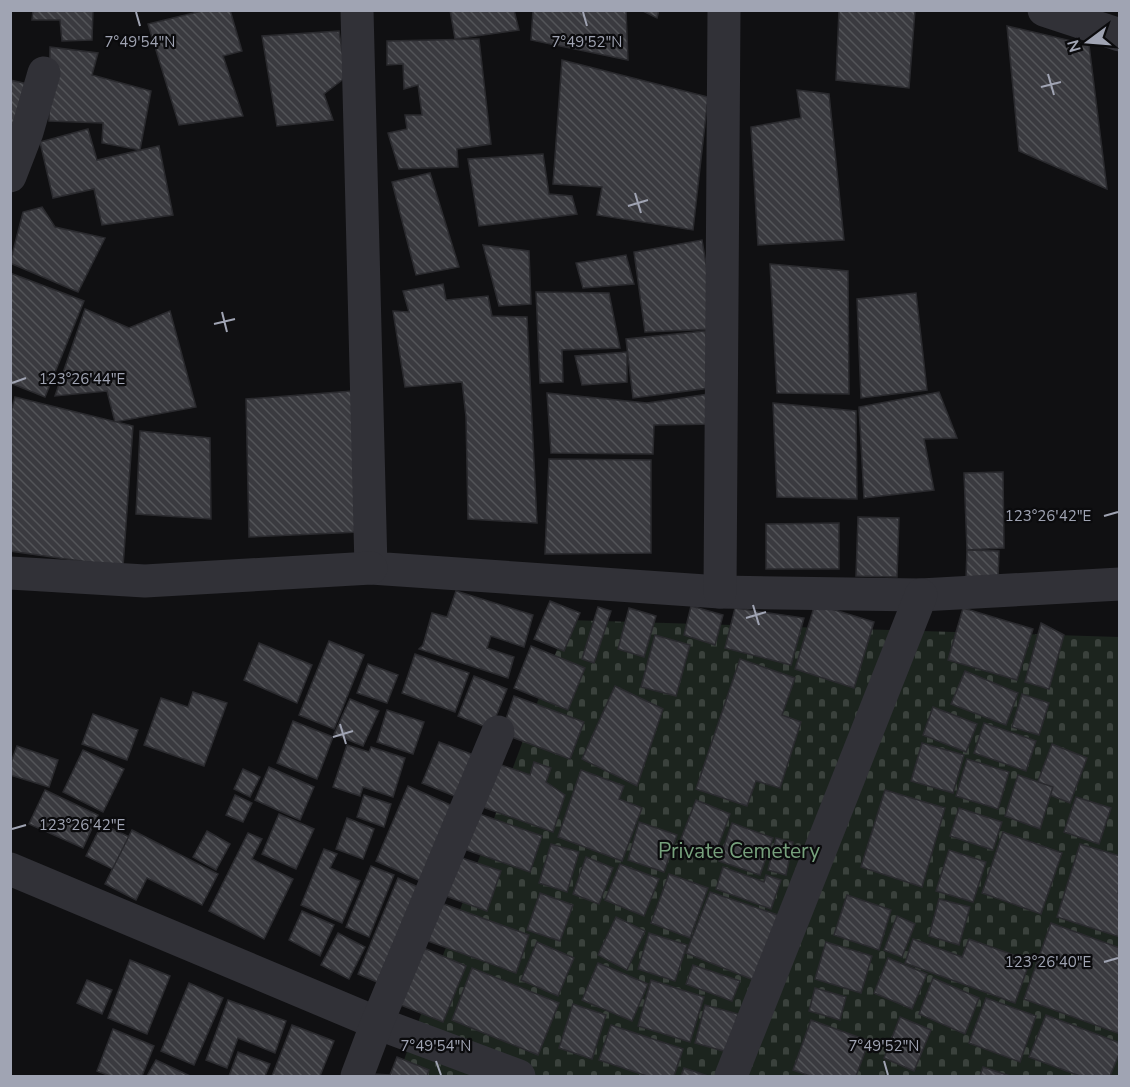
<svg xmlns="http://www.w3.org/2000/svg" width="1130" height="1087" font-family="'Nunito Sans',sans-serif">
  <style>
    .cemetery { fill: url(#cemetery-stones) }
    .building { fill: url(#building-back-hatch); stroke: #2a2a2e; stroke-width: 1.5 }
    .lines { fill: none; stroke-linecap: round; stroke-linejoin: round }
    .minor { stroke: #313137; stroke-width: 33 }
    .ticks { fill: none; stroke: #a0a4b3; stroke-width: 2 }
    .labels { text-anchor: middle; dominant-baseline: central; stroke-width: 4.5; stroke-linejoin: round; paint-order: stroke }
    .park-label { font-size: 21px; fill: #76a07c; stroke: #0b0b0d }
    .ticks-label { font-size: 15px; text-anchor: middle; fill: #a0a4b3; stroke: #0b0b0d; stroke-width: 4.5; stroke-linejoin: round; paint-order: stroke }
  </style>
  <defs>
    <pattern id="cemetery-stones" width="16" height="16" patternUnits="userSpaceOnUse" patternTransform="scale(1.5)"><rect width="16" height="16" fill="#1c241e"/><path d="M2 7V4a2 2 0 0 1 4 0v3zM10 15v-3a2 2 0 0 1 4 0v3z" fill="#3a413c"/></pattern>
    <pattern id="building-back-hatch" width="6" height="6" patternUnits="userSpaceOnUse" patternTransform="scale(1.5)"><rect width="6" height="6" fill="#3a3a3f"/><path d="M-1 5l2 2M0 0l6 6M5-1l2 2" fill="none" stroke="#535458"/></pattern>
  </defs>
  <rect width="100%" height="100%" fill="#101012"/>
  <path class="cemetery" d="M 568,620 L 1119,637 L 1119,1076 L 398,1076 Z"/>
  <g class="building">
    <path d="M 33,10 L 93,10 L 92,40 L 62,41 L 60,20 L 32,20 Z"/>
    <path d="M 206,10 L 230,10 L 242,51 L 223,56 L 243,116 L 179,125 L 148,24 Z"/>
    <path d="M 450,10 L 514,10 L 519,30 L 455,39 Z"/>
    <path d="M 533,10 L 626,10 L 628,60 L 531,40 Z"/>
    <path d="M 641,10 L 659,10 L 657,18 Z"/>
    <path d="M 839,10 L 915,10 L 909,88 L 836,80 Z"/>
    <path d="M 1007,26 L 1089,45 L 1107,189 L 1019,151 Z"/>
    <path d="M 339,31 L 346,77 L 324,94 L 333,120 L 277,126 L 262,36 Z"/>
    <path d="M 479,39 L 491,144 L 457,149 L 458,167 L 399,169 L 388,133 L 407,129 L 405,115 L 422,115 L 418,85 L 404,89 L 403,64 L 387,65 L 387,41 Z"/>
    <path d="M 50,47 L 98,53 L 92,75 L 151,91 L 140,150 L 102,143 L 103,123 L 49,121 Z"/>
    <path d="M 562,60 L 708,97 L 693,230 L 597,215 L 602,187 L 553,184 Z"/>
    <path d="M 10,80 L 33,85 L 10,142 Z"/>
    <path d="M 797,90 L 829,94 L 844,240 L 758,245 L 751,127 L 801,118 Z"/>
    <path d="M 88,129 L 97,160 L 159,146 L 173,215 L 102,225 L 94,189 L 53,198 L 40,142 Z"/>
    <path d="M 543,154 L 549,194 L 572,196 L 577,214 L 479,226 L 468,159 Z"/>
    <path d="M 430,173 L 459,267 L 416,275 L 392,182 Z"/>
    <path d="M 42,207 L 55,227 L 105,238 L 78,292 L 10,263 L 23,212 Z"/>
    <path d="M 702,240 L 717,329 L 645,332 L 634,252 Z"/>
    <path d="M 483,245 L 529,251 L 531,304 L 499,306 Z"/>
    <path d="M 626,255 L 634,284 L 583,288 L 576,263 Z"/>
    <path d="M 770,264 L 848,271 L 849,394 L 777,393 Z"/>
    <path d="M 10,273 L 84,301 L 45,397 L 10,383 Z"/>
    <path d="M 443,284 L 446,300 L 488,296 L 492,316 L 527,317 L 537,523 L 468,519 L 466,417 L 462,382 L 405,387 L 393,311 L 409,312 L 403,291 Z"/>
    <path d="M 536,292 L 609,293 L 620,348 L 562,350 L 563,382 L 540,383 Z"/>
    <path d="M 916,293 L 927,390 L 861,398 L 857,299 Z"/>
    <path d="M 85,309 L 129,328 L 170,311 L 196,407 L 115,422 L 107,391 L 55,396 Z"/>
    <path d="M 705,331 L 718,387 L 633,398 L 626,339 Z"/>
    <path d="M 627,352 L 627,382 L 582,385 L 575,356 Z"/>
    <path d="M 352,391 L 359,532 L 249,537 L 246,399 Z"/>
    <path d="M 939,392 L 957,438 L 924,439 L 934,490 L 864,498 L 859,407 Z"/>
    <path d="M 547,393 L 647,403 L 715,393 L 716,424 L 654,425 L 653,454 L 551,453 Z"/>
    <path d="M 15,397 L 133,426 L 123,567 L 10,551 L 10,415 Z"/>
    <path d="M 773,403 L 856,411 L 857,499 L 777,497 Z"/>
    <path d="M 140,431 L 210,438 L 211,519 L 136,514 Z"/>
    <path d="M 549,459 L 651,460 L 651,553 L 545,554 Z"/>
    <path d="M 1003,472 L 1004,548 L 967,550 L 964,473 Z"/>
    <path d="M 858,517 L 899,518 L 897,577 L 856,576 Z"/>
    <path d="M 839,523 L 839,569 L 766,569 L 766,524 Z"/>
    <path d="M 967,550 L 999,551 L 998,579 L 966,578 Z"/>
    <path d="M 456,591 L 533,615 L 524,647 L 491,636 L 487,648 L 514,657 L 508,678 L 419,649 L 423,645 L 432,613 L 447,617 Z"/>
    <path d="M 550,601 L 580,613 L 564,651 L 534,639 Z"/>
    <path d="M 815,604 L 874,622 L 854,688 L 795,669 Z"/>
    <path d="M 691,606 L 723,615 L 715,645 L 684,635 Z"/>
    <path d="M 598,607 L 611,611 L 594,663 L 582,659 Z"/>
    <path d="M 629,608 L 656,616 L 644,657 L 618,649 Z"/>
    <path d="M 735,608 L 804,618 L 791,665 L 725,648 Z"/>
    <path d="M 963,608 L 1033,629 L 1017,680 L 948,660 Z"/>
    <path d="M 1041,623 L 1064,635 L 1049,689 L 1025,682 Z"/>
    <path d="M 655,635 L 690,645 L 676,696 L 641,687 Z"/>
    <path d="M 329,641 L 364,655 L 334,729 L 299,715 Z"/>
    <path d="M 259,643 L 312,665 L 297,703 L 244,680 Z"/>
    <path d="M 531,646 L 585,668 L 568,710 L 514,688 Z"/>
    <path d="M 415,654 L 469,673 L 455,712 L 402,693 Z"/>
    <path d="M 740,659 L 795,678 L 782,715 L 801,722 L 780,788 L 756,781 L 747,806 L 696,789 Z"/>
    <path d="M 368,664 L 398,675 L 387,703 L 357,693 Z"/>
    <path d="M 965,671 L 1018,693 L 1006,725 L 951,704 Z"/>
    <path d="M 474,676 L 507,689 L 491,729 L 458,716 Z"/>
    <path d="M 615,686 L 663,709 L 637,786 L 582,759 Z"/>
    <path d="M 193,692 L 227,703 L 204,766 L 144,745 L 161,698 L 188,707 Z"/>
    <path d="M 1022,694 L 1049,703 L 1039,735 L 1012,727 Z"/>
    <path d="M 514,696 L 584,722 L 570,759 L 501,733 Z"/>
    <path d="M 350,699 L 379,711 L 363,746 L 334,734 Z"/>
    <path d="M 933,707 L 977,724 L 966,752 L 923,735 Z"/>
    <path d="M 387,710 L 424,722 L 413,754 L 377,742 Z"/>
    <path d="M 93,714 L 138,730 L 127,760 L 82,744 Z"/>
    <path d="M 293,721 L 333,737 L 317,779 L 277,763 Z"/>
    <path d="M 984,723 L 1036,741 L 1026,771 L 974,753 Z"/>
    <path d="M 439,742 L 479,757 L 462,799 L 422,783 Z"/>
    <path d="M 922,743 L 964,755 L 953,793 L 911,781 Z"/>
    <path d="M 1052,744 L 1087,758 L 1070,803 L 1035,789 Z"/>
    <path d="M 347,745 L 369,752 L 371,747 L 405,758 L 393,797 L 363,787 L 360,796 L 333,787 Z"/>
    <path d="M 17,746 L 58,760 L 49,787 L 10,775 L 10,765 Z"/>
    <path d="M 83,750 L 124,769 L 103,812 L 63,792 Z"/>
    <path d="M 967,759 L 1009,772 L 998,809 L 956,796 Z"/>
    <path d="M 490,761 L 530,775 L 534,762 L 551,768 L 546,782 L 565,795 L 553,832 L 474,804 Z"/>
    <path d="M 269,767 L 314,787 L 300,820 L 255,800 Z"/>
    <path d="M 243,769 L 260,777 L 250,797 L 234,789 Z"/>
    <path d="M 581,770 L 624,786 L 619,799 L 642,808 L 622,861 L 558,837 Z"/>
    <path d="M 1018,775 L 1053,787 L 1040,829 L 1005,816 Z"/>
    <path d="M 408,786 L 457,808 L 425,883 L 376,861 Z"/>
    <path d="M 45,790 L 98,815 L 83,848 L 29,824 Z"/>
    <path d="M 885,790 L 945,808 L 922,887 L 861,867 Z"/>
    <path d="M 235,795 L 252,803 L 243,822 L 226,815 Z"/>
    <path d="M 364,795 L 391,804 L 384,827 L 357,817 Z"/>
    <path d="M 1076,797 L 1111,808 L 1099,844 L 1064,832 Z"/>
    <path d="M 696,800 L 730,814 L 714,857 L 679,844 Z"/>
    <path d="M 959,808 L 1002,822 L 993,850 L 950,836 Z"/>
    <path d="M 474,812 L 542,836 L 530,872 L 461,848 Z"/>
    <path d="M 279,814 L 314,829 L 296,869 L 262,854 Z"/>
    <path d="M 347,818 L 374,829 L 363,859 L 336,849 Z"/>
    <path d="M 639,822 L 677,835 L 664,872 L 628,860 Z"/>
    <path d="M 732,823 L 773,838 L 760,875 L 719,861 Z"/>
    <path d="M 102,824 L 155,849 L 139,882 L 86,856 Z"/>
    <path d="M 132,830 L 218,874 L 202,905 L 147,878 L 136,900 L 105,884 Z"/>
    <path d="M 207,831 L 230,844 L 216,870 L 193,857 Z"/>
    <path d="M 1003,832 L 1062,853 L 1041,914 L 982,893 Z"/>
    <path d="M 248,833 L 262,839 L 252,859 L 293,879 L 264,939 L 209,911 Z"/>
    <path d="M 776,838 L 793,842 L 786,875 L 768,870 Z"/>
    <path d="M 551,844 L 579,852 L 567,892 L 539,883 Z"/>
    <path d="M 1080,844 L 1120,856 L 1120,887 L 1118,893 L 1120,894 L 1120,937 L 1057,917 Z"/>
    <path d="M 324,849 L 337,854 L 330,868 L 360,881 L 342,923 L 301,905 Z"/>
    <path d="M 949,850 L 986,862 L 973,902 L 936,891 Z"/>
    <path d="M 456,856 L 501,871 L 487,911 L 443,895 Z"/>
    <path d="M 586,857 L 613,868 L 599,904 L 573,894 Z"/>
    <path d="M 620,864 L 659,879 L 644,916 L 605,900 Z"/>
    <path d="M 371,866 L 394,875 L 369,937 L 346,927 Z"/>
    <path d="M 723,867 L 764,882 L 766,875 L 781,880 L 771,909 L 716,889 Z"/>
    <path d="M 669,874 L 708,888 L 690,938 L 651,923 Z"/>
    <path d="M 398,878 L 418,887 L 377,982 L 358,974 Z"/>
    <path d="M 710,892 L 778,915 L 756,981 L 686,953 Z"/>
    <path d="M 540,893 L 573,905 L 560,941 L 527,930 Z"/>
    <path d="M 847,895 L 891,910 L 879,950 L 834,935 Z"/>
    <path d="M 939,899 L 970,907 L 959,945 L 929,936 Z"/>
    <path d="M 441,903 L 529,935 L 516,973 L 428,941 Z"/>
    <path d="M 302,911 L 334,925 L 320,956 L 289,940 Z"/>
    <path d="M 897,916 L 915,924 L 902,957 L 884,950 Z"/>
    <path d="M 616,917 L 645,931 L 627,970 L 598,955 Z"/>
    <path d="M 1051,923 L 1120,948 L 1120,1034 L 1024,999 Z"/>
    <path d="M 338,933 L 365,947 L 349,979 L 321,965 Z"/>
    <path d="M 649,933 L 687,945 L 675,981 L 638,969 Z"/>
    <path d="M 913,939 L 962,957 L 969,939 L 1030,961 L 1015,1003 L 905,963 Z"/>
    <path d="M 537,942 L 574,958 L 558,996 L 521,980 Z"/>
    <path d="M 826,942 L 872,956 L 861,993 L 815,979 Z"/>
    <path d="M 419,946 L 466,966 L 443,1022 L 396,1003 Z"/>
    <path d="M 888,958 L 927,974 L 912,1009 L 874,993 Z"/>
    <path d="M 130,960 L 170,976 L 147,1034 L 108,1018 Z"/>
    <path d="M 598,963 L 648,984 L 632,1021 L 582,1000 Z"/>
    <path d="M 693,965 L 740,981 L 732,1001 L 686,984 Z"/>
    <path d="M 472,968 L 559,1003 L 538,1055 L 452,1020 Z"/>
    <path d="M 933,978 L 979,998 L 965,1034 L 919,1014 Z"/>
    <path d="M 87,980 L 112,990 L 102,1014 L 77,1003 Z"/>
    <path d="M 651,980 L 704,997 L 690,1042 L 638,1026 Z"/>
    <path d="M 189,983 L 223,998 L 194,1065 L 161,1051 Z"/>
    <path d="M 815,988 L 846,997 L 840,1020 L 809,1011 Z"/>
    <path d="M 986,998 L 1036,1016 L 1020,1062 L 969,1043 Z"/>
    <path d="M 228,1000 L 286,1021 L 275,1053 L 238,1038 L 227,1068 L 206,1060 Z"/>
    <path d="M 573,1004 L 606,1015 L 592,1059 L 559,1048 Z"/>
    <path d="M 705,1005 L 738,1014 L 727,1052 L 695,1043 Z"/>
    <path d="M 1046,1015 L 1120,1043 L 1120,1052 L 1110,1076 L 1080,1076 L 1029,1057 Z"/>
    <path d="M 900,1017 L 931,1030 L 914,1071 L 884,1058 Z"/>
    <path d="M 811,1020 L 869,1041 L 856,1076 L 810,1076 L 793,1070 Z"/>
    <path d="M 292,1025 L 334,1041 L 320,1076 L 272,1076 Z"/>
    <path d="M 611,1025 L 683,1049 L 674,1076 L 647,1076 L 599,1060 Z"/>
    <path d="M 113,1029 L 154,1046 L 142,1076 L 110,1076 L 97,1071 Z"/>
    <path d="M 238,1052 L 270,1064 L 265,1076 L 229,1076 Z"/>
    <path d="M 397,1057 L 429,1070 L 427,1076 L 373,1076 L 374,1074 L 390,1075 Z"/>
    <path d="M 156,1060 L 190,1076 L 147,1076 Z"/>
    <path d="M 983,1067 L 1010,1076 L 980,1076 Z"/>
    <path d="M 684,1068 L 708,1076 L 681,1076 Z"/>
  </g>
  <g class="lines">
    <g class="minor">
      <path d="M 357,10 L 371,568 L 720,592 L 921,595 L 1120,584"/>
      <path d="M 1044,10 L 1120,35"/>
      <path d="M 10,176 L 27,132 L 44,73"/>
      <path d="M 10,573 L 145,581 L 371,568"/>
      <path d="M 720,592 L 724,10"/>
      <path d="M 10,869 L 377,1023 L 519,1076"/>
      <path d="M 357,1076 L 377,1023 L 498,732"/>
      <path d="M 731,1076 L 921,595"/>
    </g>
  </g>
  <path class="ticks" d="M 136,12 L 140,26M 583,12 L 587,26M 1048,74 L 1054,95M 1041,87 L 1061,82M 635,193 L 641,213M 628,206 L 648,200M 222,312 L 227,332M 214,324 L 235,319M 12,383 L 26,378M 1104,516 L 1118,512M 753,605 L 759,625M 746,618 L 766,612M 340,724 L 346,744M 333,737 L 353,731M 12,829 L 26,825M 1104,962 L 1118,958M 436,1061 L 441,1075M 884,1061 L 888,1075"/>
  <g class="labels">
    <g class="park-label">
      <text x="739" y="851">Private Cemetery</text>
    </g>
  </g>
  <g class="ticks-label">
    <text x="140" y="47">7°49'54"N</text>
    <text x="587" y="47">7°49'52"N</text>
    <text x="82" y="384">123°26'44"E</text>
    <text x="1048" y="521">123°26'42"E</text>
    <text x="82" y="830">123°26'42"E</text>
    <text x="1048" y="967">123°26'40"E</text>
    <text x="436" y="1051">7°49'54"N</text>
    <text x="884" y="1051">7°49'52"N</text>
  </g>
  <rect width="1130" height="1087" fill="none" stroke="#a0a4b3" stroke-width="24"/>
  <g transform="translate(1088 42) rotate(254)" stroke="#0b0b0d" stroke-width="4.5" paint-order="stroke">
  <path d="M0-4.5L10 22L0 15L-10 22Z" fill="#a0a4b3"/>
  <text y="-9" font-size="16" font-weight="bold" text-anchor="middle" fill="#a0a4b3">N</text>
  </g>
</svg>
